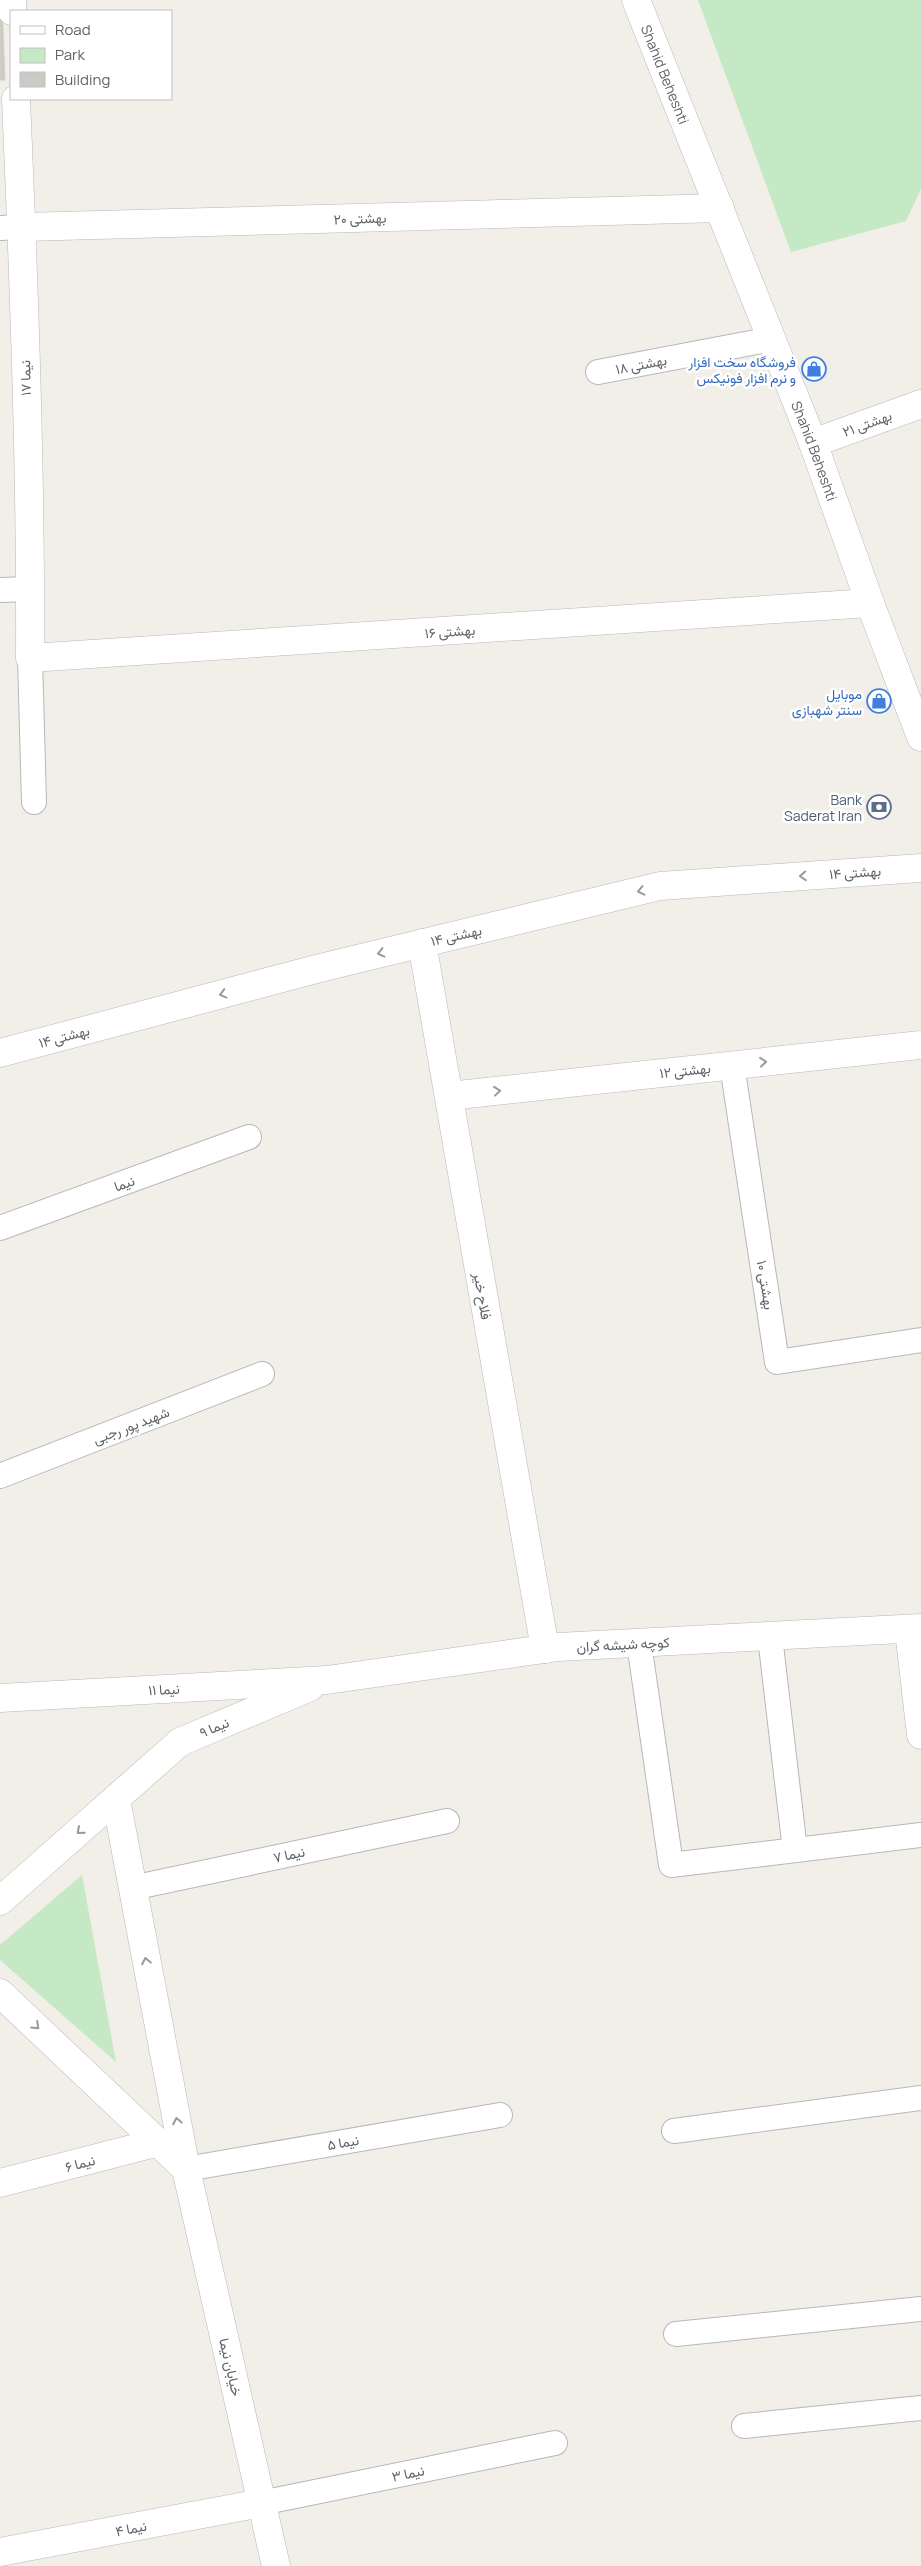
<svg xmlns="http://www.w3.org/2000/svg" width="921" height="2566" font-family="Manrope,Vazirmatn,sans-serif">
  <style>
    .green { fill: #c5e8c5 }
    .building { fill: #cccac5; stroke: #d6d1c6 }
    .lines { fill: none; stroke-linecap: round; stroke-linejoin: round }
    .service-casing { stroke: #b5b8bc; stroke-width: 26 }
    .minor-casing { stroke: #b5b8bc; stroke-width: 29 }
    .secondary-casing { stroke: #b6babf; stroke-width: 29 }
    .service { stroke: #fff; stroke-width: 24 }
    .minor { stroke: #fff; stroke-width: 28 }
    .secondary { stroke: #fff; stroke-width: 28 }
    .oneway { stroke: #979a9d }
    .labels { text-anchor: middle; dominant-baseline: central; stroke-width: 5; stroke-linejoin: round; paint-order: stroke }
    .street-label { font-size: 14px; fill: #5f6368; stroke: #fff }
    .shop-label { font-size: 14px; fill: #366cbe; stroke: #fff; text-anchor: end }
    .service-label { font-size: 14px; fill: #4e5e75; stroke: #fff; text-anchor: end }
  </style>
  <rect width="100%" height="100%" fill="#f1efe8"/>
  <g class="green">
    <path d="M 698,0 L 921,0 L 921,189 L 906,221 L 791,252 Z"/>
    <path d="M 82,1875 L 116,2062 L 0,1960 L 0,1945 Z"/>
  </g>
  <path class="building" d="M 0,0 L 2,0 L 5,80 L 0,80 Z"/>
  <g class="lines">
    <g class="service-casing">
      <g id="service">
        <path d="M 0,228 L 22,227"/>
        <path d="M 598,372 L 772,339"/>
        <path d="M 0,590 L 30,589"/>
        <path d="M 30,658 L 34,802"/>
        <path d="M 732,1065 L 777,1362 L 921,1340"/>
        <path d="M 0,1228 L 249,1137"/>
        <path d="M 0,1476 L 262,1374"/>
        <path d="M 770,1637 L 795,1850"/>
        <path d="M 639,1643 L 671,1865 L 921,1835"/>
        <path d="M 132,1888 L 447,1821"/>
        <path d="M 674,2131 L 921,2098"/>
        <path d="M 186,2169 L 500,2115"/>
        <path d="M 676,2334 L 921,2309"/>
        <path d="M 744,2426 L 921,2408"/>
        <path d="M 261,2503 L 555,2443"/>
      </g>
    </g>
    <g class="minor-casing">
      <g id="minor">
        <path d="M 12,0 L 12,11"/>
        <path d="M 16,99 C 24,285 31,472 30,658 L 870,603"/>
        <path d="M 22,227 L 720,208"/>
        <path d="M 813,443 L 921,404"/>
        <path d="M 422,943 L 545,1649"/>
        <path d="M 0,1053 L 324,967 L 660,886 L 921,868"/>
        <path d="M 449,1096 L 921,1045"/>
        <path d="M 909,1630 L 921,1735"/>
        <path d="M 0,1698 L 327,1680 L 558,1647 L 921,1628"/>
        <path d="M 116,1799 L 186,2169 L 276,2566"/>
        <path d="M 0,1901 L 180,1742 L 310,1687"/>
        <path d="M 0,1993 L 186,2169"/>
        <path d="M 0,2183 L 159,2142"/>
        <path d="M 0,2552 L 261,2503"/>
      </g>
    </g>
    <g class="secondary-casing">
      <g id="secondary">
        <path id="s1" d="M 636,0 L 813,443 L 870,603 L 921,737"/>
      </g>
    </g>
    <use href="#service" class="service"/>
    <use href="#minor" class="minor"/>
    <use href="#secondary" class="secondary"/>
  </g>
  <defs><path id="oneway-chevron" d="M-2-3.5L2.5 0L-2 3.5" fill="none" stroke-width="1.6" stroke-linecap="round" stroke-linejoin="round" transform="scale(1.25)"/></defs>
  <g class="oneway">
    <use href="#oneway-chevron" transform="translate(803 876) rotate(176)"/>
    <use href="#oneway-chevron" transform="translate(641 891) rotate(167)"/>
    <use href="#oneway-chevron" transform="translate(381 953) rotate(166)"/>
    <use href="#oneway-chevron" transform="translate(223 994) rotate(165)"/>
    <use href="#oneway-chevron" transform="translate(763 1062) rotate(-6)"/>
    <use href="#oneway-chevron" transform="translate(497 1091) rotate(-6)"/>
    <use href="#oneway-chevron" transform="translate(80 1831) rotate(139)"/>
    <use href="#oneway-chevron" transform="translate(146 1961) rotate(-101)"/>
    <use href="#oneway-chevron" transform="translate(36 2026) rotate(43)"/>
    <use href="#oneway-chevron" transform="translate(177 2121) rotate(-101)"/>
  </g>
  <defs>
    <g id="shop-ring" transform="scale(1.25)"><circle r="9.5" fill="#fff" stroke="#3f7fe0" stroke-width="1.5"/><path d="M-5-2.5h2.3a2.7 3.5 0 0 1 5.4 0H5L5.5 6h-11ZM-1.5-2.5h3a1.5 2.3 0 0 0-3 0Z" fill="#3f7fe0"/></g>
    <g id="bank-ring" transform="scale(1.25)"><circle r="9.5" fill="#fff" stroke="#5c6f8a" stroke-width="1.5"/><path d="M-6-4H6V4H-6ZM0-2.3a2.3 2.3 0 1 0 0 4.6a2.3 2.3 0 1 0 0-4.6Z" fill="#5c6f8a"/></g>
  </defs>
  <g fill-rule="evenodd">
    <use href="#shop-ring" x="814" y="369"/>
    <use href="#shop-ring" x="879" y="701"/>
    <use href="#bank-ring" x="879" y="807"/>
  </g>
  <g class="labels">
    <g class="street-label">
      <text stroke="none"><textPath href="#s1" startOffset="80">Shahid Beheshti</textPath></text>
      <text transform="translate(360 218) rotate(-2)">بهشتی ۲۰</text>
      <text transform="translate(641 364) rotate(-11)">بهشتی ۱۸</text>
      <text transform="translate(25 378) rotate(-91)">نیما ۱۷</text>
      <text transform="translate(867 423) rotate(-20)">بهشتی ۲۱</text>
      <text stroke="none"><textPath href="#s1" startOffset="485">Shahid Beheshti</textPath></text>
      <text transform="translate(450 631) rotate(-4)">بهشتی ۱۶</text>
      <text transform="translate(855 872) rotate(-4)">بهشتی ۱۴</text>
      <text transform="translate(456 935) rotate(-13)">بهشتی ۱۴</text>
      <text transform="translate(64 1036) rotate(-15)">بهشتی ۱۴</text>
      <text transform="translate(685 1070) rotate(-6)">بهشتی ۱۲</text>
      <text transform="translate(124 1183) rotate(-20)">نیما</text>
      <text transform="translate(766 1285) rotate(81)">بهشتی ۱۰</text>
      <text transform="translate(483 1296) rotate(80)">فلاح خیر</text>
      <text transform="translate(131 1425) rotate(-21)">شهید پور رجبی</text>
      <text transform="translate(623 1644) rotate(-3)">کوچه شیشه گران</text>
      <text transform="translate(164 1689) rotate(-3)">نیما ۱۱</text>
      <text transform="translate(214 1727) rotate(-23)">نیما ۹</text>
      <text transform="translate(289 1854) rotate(-12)">نیما ۷</text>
      <text transform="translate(343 2142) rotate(-10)">نیما ۵</text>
      <text transform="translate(80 2163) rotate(-15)">نیما ۶</text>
      <text transform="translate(231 2367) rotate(77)">خیابان نیما</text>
      <text transform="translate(408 2473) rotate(-12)">نیما ۳</text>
      <text transform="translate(131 2528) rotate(-11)">نیما ۴</text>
    </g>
    <g class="shop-label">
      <text x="796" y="361">فروشگاه سخت افزار<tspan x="796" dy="16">و نرم افزار فونیکس</tspan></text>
      <text x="862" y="693">موبایل<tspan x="862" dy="16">سنتر شهبازی</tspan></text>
    </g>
    <g class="service-label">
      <text x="862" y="799">Bank<tspan x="862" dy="16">Saderat Iran</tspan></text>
    </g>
  </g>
  <rect x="10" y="10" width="162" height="90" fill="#ffffff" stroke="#bfc1c3"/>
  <rect x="20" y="26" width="25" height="8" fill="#ffffff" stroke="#bfc1c3"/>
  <text x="55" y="35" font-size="15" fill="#5f6368">Road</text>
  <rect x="20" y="48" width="25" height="15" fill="#c5e8c5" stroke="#bfc1c3"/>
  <text x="55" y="60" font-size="15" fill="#5f6368">Park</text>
  <rect x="20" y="72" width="25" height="15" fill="#cccac5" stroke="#bfc1c3"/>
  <text x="55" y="85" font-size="15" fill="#5f6368">Building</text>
</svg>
